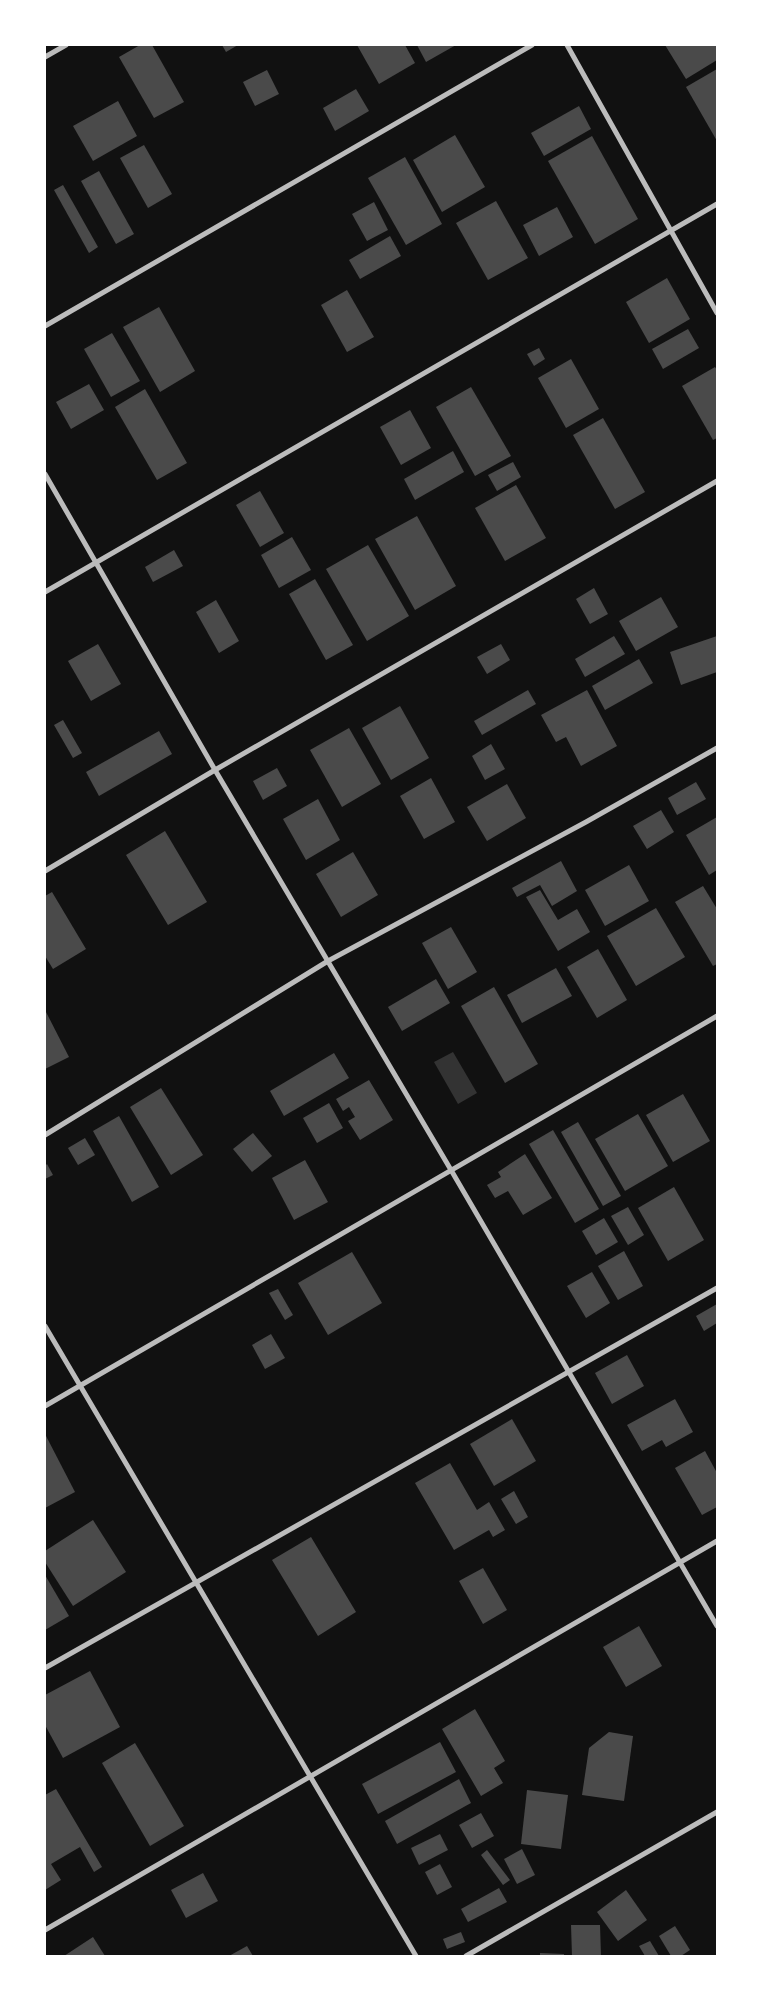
<svg xmlns="http://www.w3.org/2000/svg" width="762" height="2001" font-family="Ubuntu,sans-serif">
  <style>
    .water { fill: #333 }
    .building { fill: #4a4a4a }
    .lines { fill: none; stroke-linecap: round; stroke-linejoin: round }
    .minor { stroke: #bcbcbc; stroke-width: 5 }
  </style>
  <rect width="100%" height="100%" fill="#111"/>
  <path class="water" d="M 453,1052 L 477,1093 L 458,1104 L 434,1062 Z"/>
  <g class="building">
    <path d="M 140,45 L 152,45 L 184,102 L 154,118 L 119,57 Z"/>
    <path d="M 222,45 L 238,45 L 226,52 Z"/>
    <path d="M 357,45 L 405,45 L 415,63 L 379,84 Z"/>
    <path d="M 417,45 L 456,45 L 426,62 Z"/>
    <path d="M 665,45 L 717,45 L 717,60 L 686,79 Z"/>
    <path d="M 717,69 L 717,141 L 686,87 Z"/>
    <path d="M 267,70 L 279,94 L 255,106 L 243,82 Z"/>
    <path d="M 356,89 L 369,111 L 335,131 L 323,108 Z"/>
    <path d="M 118,101 L 137,136 L 93,161 L 73,126 Z"/>
    <path d="M 579,106 L 591,129 L 544,156 L 531,133 Z"/>
    <path d="M 455,135 L 485,187 L 442,212 L 413,160 Z"/>
    <path d="M 592,136 L 638,219 L 595,244 L 548,161 Z"/>
    <path d="M 144,145 L 172,194 L 148,208 L 120,158 Z"/>
    <path d="M 405,157 L 442,224 L 406,245 L 368,178 Z"/>
    <path d="M 99,171 L 134,234 L 116,244 L 81,181 Z"/>
    <path d="M 63,185 L 98,247 L 89,253 L 54,190 Z"/>
    <path d="M 496,201 L 528,258 L 488,280 L 456,223 Z"/>
    <path d="M 374,202 L 388,230 L 367,241 L 352,214 Z"/>
    <path d="M 557,207 L 573,237 L 539,256 L 523,225 Z"/>
    <path d="M 390,236 L 401,256 L 360,279 L 349,260 Z"/>
    <path d="M 667,278 L 690,319 L 649,343 L 626,302 Z"/>
    <path d="M 347,290 L 374,337 L 347,352 L 321,305 Z"/>
    <path d="M 159,307 L 195,371 L 160,392 L 123,327 Z"/>
    <path d="M 688,329 L 699,348 L 663,369 L 652,349 Z"/>
    <path d="M 112,333 L 140,381 L 111,397 L 84,349 Z"/>
    <path d="M 539,348 L 545,359 L 534,366 L 527,354 Z"/>
    <path d="M 571,359 L 599,409 L 566,428 L 538,378 Z"/>
    <path d="M 715,367 L 717,370 L 717,438 L 713,440 L 682,386 Z"/>
    <path d="M 89,384 L 104,410 L 71,429 L 56,402 Z"/>
    <path d="M 471,387 L 511,456 L 475,476 L 436,407 Z"/>
    <path d="M 145,389 L 187,463 L 157,480 L 115,407 Z"/>
    <path d="M 410,410 L 431,448 L 401,465 L 380,427 Z"/>
    <path d="M 603,418 L 645,492 L 615,509 L 573,435 Z"/>
    <path d="M 453,451 L 464,472 L 415,500 L 404,479 Z"/>
    <path d="M 513,462 L 521,477 L 497,491 L 488,475 Z"/>
    <path d="M 516,485 L 546,538 L 505,561 L 475,508 Z"/>
    <path d="M 260,491 L 284,533 L 260,547 L 236,505 Z"/>
    <path d="M 417,516 L 456,586 L 415,610 L 375,539 Z"/>
    <path d="M 292,537 L 311,570 L 279,588 L 261,555 Z"/>
    <path d="M 368,545 L 409,616 L 367,641 L 326,569 Z"/>
    <path d="M 174,550 L 183,566 L 153,582 L 145,567 Z"/>
    <path d="M 315,579 L 353,645 L 326,660 L 289,594 Z"/>
    <path d="M 594,588 L 608,614 L 590,624 L 576,599 Z"/>
    <path d="M 661,597 L 678,627 L 636,651 L 619,621 Z"/>
    <path d="M 216,600 L 239,641 L 219,653 L 196,612 Z"/>
    <path d="M 614,636 L 625,654 L 585,677 L 575,659 Z"/>
    <path d="M 717,636 L 717,672 L 681,685 L 670,652 Z"/>
    <path d="M 98,644 L 121,684 L 91,701 L 68,661 Z"/>
    <path d="M 501,644 L 510,660 L 487,674 L 477,657 Z"/>
    <path d="M 639,659 L 653,683 L 605,710 L 592,686 Z"/>
    <path d="M 528,690 L 536,704 L 482,735 L 474,721 Z"/>
    <path d="M 587,690 L 617,746 L 581,766 L 566,737 L 556,742 L 541,715 Z"/>
    <path d="M 400,706 L 429,758 L 391,780 L 362,728 Z"/>
    <path d="M 63,720 L 82,753 L 73,758 L 54,725 Z"/>
    <path d="M 349,728 L 381,784 L 342,807 L 310,750 Z"/>
    <path d="M 159,731 L 172,754 L 99,796 L 86,772 Z"/>
    <path d="M 491,744 L 505,769 L 485,780 L 472,756 Z"/>
    <path d="M 277,768 L 287,786 L 263,800 L 253,781 Z"/>
    <path d="M 431,778 L 455,822 L 424,839 L 400,796 Z"/>
    <path d="M 696,782 L 706,799 L 677,815 L 668,798 Z"/>
    <path d="M 507,784 L 526,818 L 487,841 L 467,807 Z"/>
    <path d="M 318,799 L 340,840 L 306,860 L 283,819 Z"/>
    <path d="M 661,810 L 674,832 L 647,849 L 633,826 Z"/>
    <path d="M 717,817 L 717,870 L 709,875 L 686,835 Z"/>
    <path d="M 165,831 L 207,902 L 168,925 L 126,855 Z"/>
    <path d="M 353,852 L 378,895 L 341,917 L 316,874 Z"/>
    <path d="M 561,861 L 577,891 L 552,906 L 540,885 L 517,897 L 512,888 Z"/>
    <path d="M 629,865 L 649,901 L 605,926 L 585,890 Z"/>
    <path d="M 703,886 L 717,909 L 717,964 L 713,966 L 675,902 Z"/>
    <path d="M 540,890 L 558,920 L 577,909 L 590,932 L 558,951 L 526,897 Z"/>
    <path d="M 52,892 L 86,949 L 53,969 L 45,956 L 45,896 Z"/>
    <path d="M 656,908 L 685,957 L 636,986 L 607,936 Z"/>
    <path d="M 451,927 L 477,972 L 448,989 L 422,943 Z"/>
    <path d="M 598,949 L 627,1000 L 597,1018 L 567,967 Z"/>
    <path d="M 556,968 L 572,996 L 522,1023 L 507,995 Z"/>
    <path d="M 436,979 L 450,1003 L 402,1031 L 388,1007 Z"/>
    <path d="M 494,987 L 538,1064 L 505,1083 L 461,1006 Z"/>
    <path d="M 45,1010 L 69,1057 L 45,1069 Z"/>
    <path d="M 334,1053 L 349,1078 L 284,1116 L 270,1091 Z"/>
    <path d="M 369,1080 L 393,1120 L 360,1140 L 348,1121 L 355,1117 L 349,1107 L 343,1111 L 336,1099 Z"/>
    <path d="M 161,1088 L 203,1155 L 171,1175 L 130,1107 Z"/>
    <path d="M 683,1094 L 710,1141 L 673,1162 L 646,1115 Z"/>
    <path d="M 329,1103 L 343,1128 L 317,1143 L 303,1118 Z"/>
    <path d="M 638,1114 L 668,1166 L 625,1191 L 595,1139 Z"/>
    <path d="M 119,1116 L 159,1187 L 132,1202 L 93,1131 Z"/>
    <path d="M 578,1122 L 621,1196 L 603,1206 L 561,1132 Z"/>
    <path d="M 553,1130 L 599,1209 L 575,1223 L 529,1144 Z"/>
    <path d="M 253,1133 L 272,1156 L 252,1172 L 233,1149 Z"/>
    <path d="M 85,1138 L 95,1155 L 78,1165 L 68,1148 Z"/>
    <path d="M 525,1154 L 552,1198 L 523,1215 L 508,1191 L 495,1198 L 487,1185 L 501,1177 L 498,1172 Z"/>
    <path d="M 305,1160 L 328,1202 L 294,1220 L 272,1178 Z"/>
    <path d="M 47,1164 L 53,1175 L 45,1179 L 45,1166 Z"/>
    <path d="M 674,1187 L 704,1240 L 668,1261 L 638,1208 Z"/>
    <path d="M 628,1207 L 644,1235 L 628,1245 L 611,1216 Z"/>
    <path d="M 604,1218 L 618,1242 L 596,1255 L 582,1231 Z"/>
    <path d="M 624,1251 L 643,1286 L 618,1300 L 598,1266 Z"/>
    <path d="M 352,1252 L 382,1303 L 328,1335 L 298,1283 Z"/>
    <path d="M 592,1272 L 610,1303 L 586,1318 L 567,1286 Z"/>
    <path d="M 278,1289 L 293,1315 L 285,1320 L 269,1293 Z"/>
    <path d="M 717,1304 L 717,1323 L 704,1331 L 696,1316 Z"/>
    <path d="M 271,1334 L 285,1358 L 265,1369 L 252,1345 Z"/>
    <path d="M 627,1355 L 644,1386 L 612,1404 L 595,1373 Z"/>
    <path d="M 675,1399 L 693,1432 L 666,1447 L 662,1440 L 642,1451 L 627,1425 Z"/>
    <path d="M 512,1419 L 536,1461 L 494,1486 L 470,1444 Z"/>
    <path d="M 45,1434 L 75,1492 L 45,1508 Z"/>
    <path d="M 705,1451 L 717,1473 L 717,1507 L 702,1515 L 675,1468 Z"/>
    <path d="M 450,1463 L 477,1510 L 489,1502 L 505,1530 L 493,1537 L 489,1530 L 454,1550 L 415,1483 Z"/>
    <path d="M 514,1491 L 528,1517 L 516,1524 L 501,1499 Z"/>
    <path d="M 93,1520 L 126,1572 L 73,1606 L 45,1562 L 45,1551 Z"/>
    <path d="M 311,1537 L 356,1612 L 318,1636 L 272,1560 Z"/>
    <path d="M 483,1568 L 507,1610 L 483,1624 L 459,1581 Z"/>
    <path d="M 45,1575 L 69,1616 L 45,1630 Z"/>
    <path d="M 639,1626 L 662,1666 L 626,1687 L 603,1647 Z"/>
    <path d="M 90,1671 L 120,1727 L 63,1758 L 45,1725 L 45,1695 Z"/>
    <path d="M 475,1709 L 505,1761 L 494,1768 L 503,1783 L 481,1796 L 442,1729 Z"/>
    <path d="M 609,1732 L 633,1736 L 624,1801 L 582,1795 L 589,1748 Z"/>
    <path d="M 440,1742 L 456,1772 L 378,1814 L 362,1784 Z"/>
    <path d="M 135,1743 L 184,1826 L 150,1846 L 102,1763 Z"/>
    <path d="M 459,1779 L 471,1803 L 397,1844 L 385,1821 Z"/>
    <path d="M 56,1789 L 102,1867 L 94,1872 L 80,1847 L 51,1864 L 61,1880 L 45,1890 L 45,1795 Z"/>
    <path d="M 527,1790 L 568,1795 L 561,1849 L 521,1844 Z"/>
    <path d="M 481,1813 L 494,1836 L 472,1848 L 459,1825 Z"/>
    <path d="M 440,1834 L 448,1850 L 419,1865 L 411,1848 Z"/>
    <path d="M 522,1849 L 535,1875 L 517,1884 L 504,1859 Z"/>
    <path d="M 487,1850 L 510,1880 L 503,1885 L 481,1855 Z"/>
    <path d="M 440,1864 L 452,1887 L 437,1895 L 425,1872 Z"/>
    <path d="M 203,1873 L 218,1901 L 186,1918 L 171,1890 Z"/>
    <path d="M 499,1888 L 507,1902 L 468,1922 L 461,1909 Z"/>
    <path d="M 626,1890 L 647,1920 L 618,1941 L 597,1912 Z"/>
    <path d="M 571,1925 L 600,1925 L 601,1956 L 572,1956 Z"/>
    <path d="M 675,1926 L 690,1950 L 681,1956 L 671,1956 L 659,1936 Z"/>
    <path d="M 461,1932 L 465,1942 L 447,1949 L 443,1939 Z"/>
    <path d="M 93,1937 L 105,1956 L 64,1956 Z"/>
    <path d="M 650,1941 L 659,1956 L 645,1956 L 639,1946 Z"/>
    <path d="M 247,1946 L 253,1956 L 229,1956 Z"/>
    <path d="M 540,1953 L 564,1954 L 564,1956 L 540,1956 Z"/>
  </g>
  <g class="lines">
    <g class="minor">
      <path d="M 567,45 L 717,313"/>
      <path d="M 45,57 L 66,45"/>
      <path d="M 45,326 L 532,45"/>
      <path d="M 45,474 L 215,770 L 451,1170 L 717,1626"/>
      <path d="M 45,592 L 717,204"/>
      <path d="M 45,871 L 215,770 L 717,481"/>
      <path d="M 45,1135 L 328,961 L 586,822 L 717,748"/>
      <path d="M 45,1326 L 416,1956"/>
      <path d="M 45,1406 L 717,1016"/>
      <path d="M 45,1668 L 717,1288"/>
      <path d="M 45,1930 L 717,1541"/>
      <path d="M 466,1956 L 717,1812"/>
    </g>
  </g>
  <rect width="762" height="2001" fill="none" stroke="#ffffff" stroke-width="92"/>
</svg>
